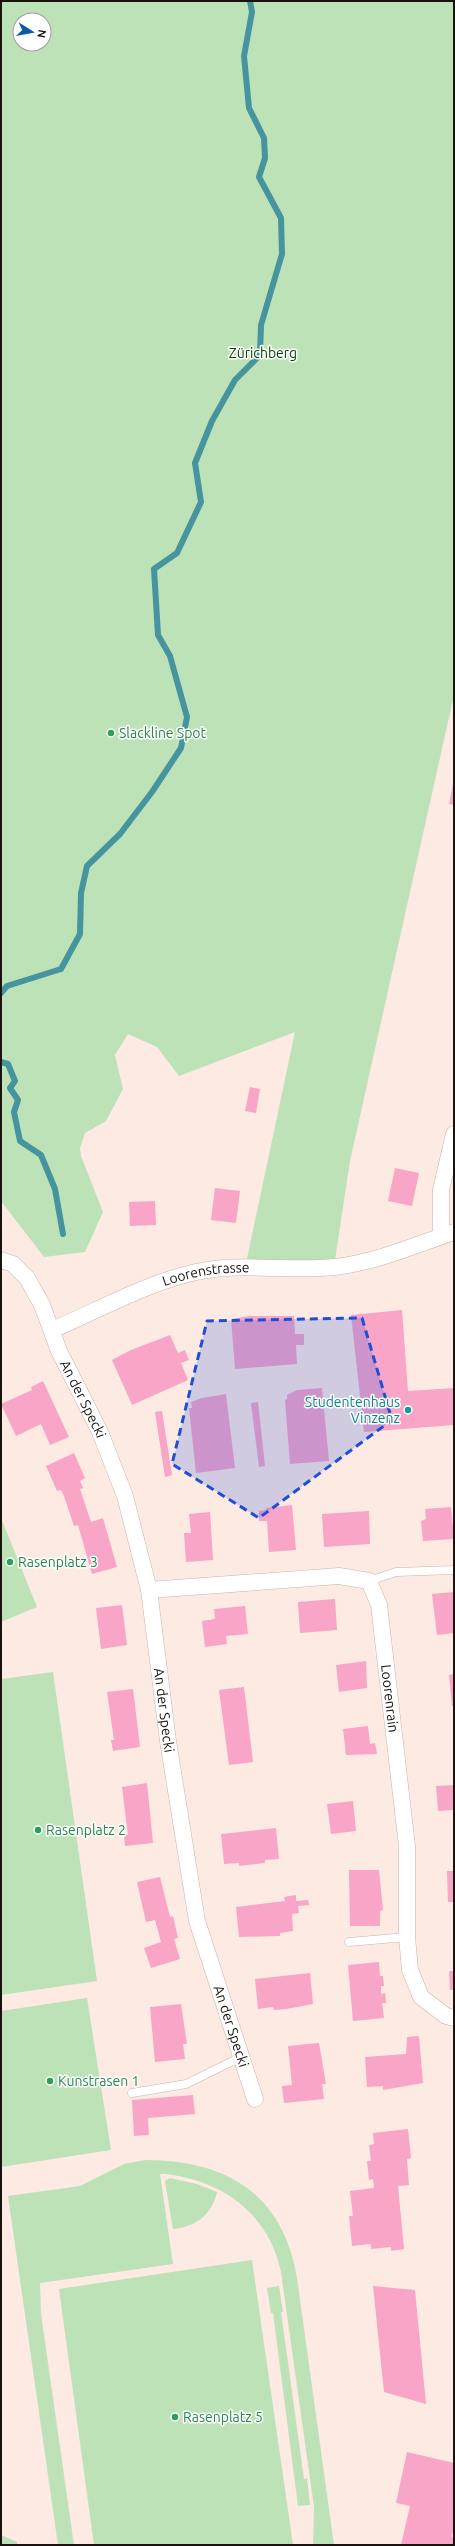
<svg xmlns="http://www.w3.org/2000/svg" width="455" height="2546" font-family="Ubuntu,sans-serif">
  <style>
    .green { fill: #bde2b7; fill-rule: evenodd }
    .lines { fill: none; stroke-linecap: round; stroke-linejoin: round }
    .stream { stroke: #45949e; stroke-width: 6 }
    .building { fill: #f8a5c7 }
    .service-casing { stroke: #cab4ab; stroke-width: 9 }
    .minor-casing { stroke: #cab4ab; stroke-width: 17 }
    .service { stroke: #fff; stroke-width: 8 }
    .minor { stroke: #fff; stroke-width: 16 }
    .marked { fill: #1d4ed8; fill-opacity: 0.2; stroke: #1d4ed8; stroke-width: 3; stroke-dasharray: 8 5; stroke-linejoin: round }
    .leisure-dot { fill: #2e9e5b; stroke: #fff; stroke-width: 1.5 }
    .culture-dot { fill: #0f9aa8; stroke: #fff; stroke-width: 1.5 }
    .labels { text-anchor: middle; dominant-baseline: central; stroke-width: 3; stroke-linejoin: round; paint-order: stroke }
    .park-label { font-size: 14px; fill: #064100; stroke: #fff }
    .leisure-label { font-size: 14px; fill: #27864d; stroke: #fff; text-anchor: start }
    .street-label { font-size: 14px; fill: #1a120f; stroke: #fff }
    .culture-label { font-size: 14px; fill: #0d838f; stroke: #fff; text-anchor: end }
  </style>
  <rect width="100%" height="100%" fill="#fdeae3"/>
  <g class="green">
    <path d="M 1,1 L 454,1 L 454,695 L 350,1161 L 334,1267 L 245,1268 L 295,1032 L 179,1076 L 157,1047 L 128,1034 L 115,1055 L 123,1089 L 106,1121 L 85,1133 L 80,1148 L 81,1156 L 103,1212 L 85,1252 L 44,1257 L 1,1201 ZM 20,20 L 44,20 L 44,44 L 20,44 Z"/>
    <path d="M 1,1518 L 37,1607 L 1,1622 Z"/>
    <path d="M 53,1672 L 97,1981 L 1,1995 L 1,1679 Z"/>
    <path d="M 87,1998 L 111,2150 L 1,2167 L 1,2011 Z"/>
    <path d="M 145,2160 C 227,2160 283,2194 297,2278 L 334,2545 L 313,2545 L 314,2507 L 281,2272 C 269,2214 222,2180 165,2174 L 160,2174 L 173,2264 L 40,2283 L 41,2314 L 74,2545 L 58,2545 L 8,2196 L 80,2186 L 124,2164 Z"/>
    <path d="M 170,2178 L 197,2184 L 217,2192 C 212,2215 195,2227 173,2229 L 165,2181 Z"/>
    <path d="M 252,2260 L 293,2545 L 94,2545 L 59,2289 Z"/>
    <path d="M 279,2286 L 283,2312 L 281,2312 L 304,2479 L 307,2478 L 310,2505 L 298,2506 L 273,2313 L 271,2313 L 267,2288 Z"/>
    <path d="M 1,2535 L 17,2542 L 17,2545 L 1,2545 Z"/>
  </g>
  <g class="lines">
    <g class="stream">
      <path d="M 1,993 L 7,986 L 61,969 L 80,934 L 81,893 L 87,866 L 120,834 L 152,792 L 181,748 L 187,717 L 170,656 L 158,635 L 154,569 L 177,553 L 201,502 L 195,463 L 212,421 L 235,380 L 260,355 L 261,325 L 282,254 L 281,218 L 259,177 L 265,158 L 264,138 L 249,108 L 244,56 L 252,12 L 250,1"/>
      <path d="M 1,1062 L 8,1064 L 15,1081 L 10,1088 L 18,1100 L 14,1112 L 20,1141 L 41,1155 L 55,1189 L 63,1234"/>
    </g>
  </g>
  <g class="building">
    <path d="M 453,784 L 454,784 L 454,805 L 449,804 Z"/>
    <path d="M 250,1087 L 260,1089 L 256,1113 L 245,1111 Z"/>
    <path d="M 395,1168 L 419,1173 L 412,1206 L 388,1201 Z"/>
    <path d="M 215,1188 L 240,1191 L 236,1223 L 211,1220 Z"/>
    <path d="M 155,1201 L 156,1225 L 130,1226 L 129,1202 Z"/>
    <path d="M 402,1310 L 408,1391 L 454,1388 L 454,1425 L 364,1432 L 351,1315 Z"/>
    <path d="M 251,1316 L 294,1316 L 295,1334 L 304,1334 L 304,1345 L 296,1345 L 297,1364 L 235,1369 L 231,1319 Z"/>
    <path d="M 170,1335 L 178,1353 L 185,1350 L 189,1360 L 181,1363 L 188,1380 L 132,1405 L 112,1360 L 131,1350 Z"/>
    <path d="M 43,1381 L 69,1437 L 50,1445 L 41,1424 L 16,1436 L 1,1404 L 32,1390 L 31,1387 Z"/>
    <path d="M 322,1388 L 329,1461 L 290,1464 L 285,1400 L 287,1399 L 287,1395 L 297,1390 Z"/>
    <path d="M 226,1394 L 235,1468 L 196,1473 L 189,1408 L 192,1408 L 191,1402 L 202,1398 Z"/>
    <path d="M 258,1402 L 265,1466 L 259,1467 L 251,1403 Z"/>
    <path d="M 162,1411 L 172,1475 L 165,1477 L 155,1412 Z"/>
    <path d="M 74,1453 L 85,1478 L 80,1481 L 83,1488 L 80,1489 L 91,1522 L 103,1518 L 117,1567 L 92,1574 L 78,1525 L 74,1526 L 64,1496 L 61,1490 L 57,1491 L 46,1466 Z"/>
    <path d="M 292,1505 L 296,1550 L 269,1552 L 267,1521 L 259,1521 L 259,1511 L 266,1510 L 266,1508 Z"/>
    <path d="M 451,1507 L 454,1539 L 423,1541 L 421,1521 L 426,1519 L 425,1509 Z"/>
    <path d="M 369,1511 L 370,1544 L 324,1547 L 322,1514 Z"/>
    <path d="M 210,1512 L 213,1560 L 186,1562 L 184,1533 L 191,1533 L 189,1514 Z"/>
    <path d="M 454,1592 L 454,1633 L 437,1635 L 432,1594 Z"/>
    <path d="M 335,1599 L 337,1630 L 300,1633 L 298,1602 Z"/>
    <path d="M 122,1605 L 127,1645 L 101,1649 L 96,1608 Z"/>
    <path d="M 245,1606 L 248,1634 L 226,1636 L 227,1644 L 205,1647 L 202,1621 L 215,1619 L 214,1609 Z"/>
    <path d="M 366,1661 L 367,1688 L 339,1692 L 336,1665 Z"/>
    <path d="M 454,1674 L 454,1706 L 452,1706 L 449,1675 Z"/>
    <path d="M 244,1687 L 253,1762 L 229,1765 L 219,1690 Z"/>
    <path d="M 133,1689 L 140,1747 L 113,1751 L 111,1740 L 114,1740 L 107,1692 Z"/>
    <path d="M 368,1726 L 370,1744 L 375,1743 L 377,1754 L 346,1755 L 343,1729 Z"/>
    <path d="M 147,1783 L 153,1843 L 125,1846 L 124,1835 L 128,1835 L 122,1787 Z"/>
    <path d="M 454,1785 L 454,1810 L 438,1811 L 436,1786 Z"/>
    <path d="M 353,1801 L 356,1831 L 331,1834 L 327,1804 Z"/>
    <path d="M 276,1828 L 279,1859 L 265,1860 L 265,1863 L 239,1866 L 239,1863 L 224,1864 L 221,1834 Z"/>
    <path d="M 349,1870 L 379,1870 L 383,1910 L 380,1911 L 380,1926 L 350,1926 Z"/>
    <path d="M 447,1871 L 454,1871 L 454,1902 L 448,1902 Z"/>
    <path d="M 160,1877 L 170,1917 L 173,1916 L 178,1938 L 174,1939 L 180,1959 L 151,1968 L 144,1948 L 161,1942 L 155,1920 L 146,1922 L 137,1882 Z"/>
    <path d="M 296,1895 L 296,1901 L 308,1900 L 309,1905 L 298,1906 L 299,1913 L 292,1914 L 293,1931 L 280,1933 L 280,1936 L 239,1937 L 236,1907 L 285,1901 L 284,1897 Z"/>
    <path d="M 379,1962 L 380,1976 L 383,1976 L 384,1986 L 381,1986 L 381,1994 L 385,1993 L 386,2003 L 382,2003 L 384,2018 L 353,2021 L 348,1965 Z"/>
    <path d="M 449,1971 L 454,1971 L 454,1990 L 450,1990 Z"/>
    <path d="M 310,1973 L 313,2004 L 286,2009 L 274,2010 L 273,2007 L 258,2009 L 255,1979 Z"/>
    <path d="M 181,2004 L 187,2044 L 183,2044 L 185,2059 L 155,2062 L 150,2007 Z"/>
    <path d="M 419,2036 L 423,2083 L 383,2090 L 383,2086 L 367,2087 L 365,2057 L 406,2054 L 407,2037 Z"/>
    <path d="M 319,2043 L 326,2084 L 322,2084 L 324,2099 L 284,2103 L 282,2086 L 292,2085 L 288,2046 Z"/>
    <path d="M 193,2095 L 195,2114 L 148,2118 L 149,2135 L 134,2136 L 132,2100 Z"/>
    <path d="M 408,2129 L 411,2158 L 407,2159 L 409,2185 L 398,2186 L 404,2249 L 391,2251 L 391,2247 L 371,2249 L 371,2244 L 352,2246 L 349,2216 L 353,2216 L 350,2191 L 374,2188 L 373,2179 L 369,2180 L 367,2161 L 371,2161 L 369,2145 L 374,2144 L 373,2133 Z"/>
    <path d="M 373,2286 L 415,2290 L 426,2404 L 384,2392 Z"/>
    <path d="M 407,2452 L 454,2463 L 454,2527 L 452,2537 L 454,2538 L 454,2545 L 401,2545 L 410,2506 L 396,2503 Z"/>
  </g>
  <g class="lines">
    <g class="service-casing">
      <g id="service">
        <path d="M 369,1581 L 396,1572 L 454,1570"/>
        <path d="M 349,1942 L 407,1937"/>
        <path d="M 132,2093 L 186,2084 L 241,2057"/>
      </g>
    </g>
    <g class="minor-casing">
      <g id="minor">
        <path d="M 441,1236 L 441,1190 L 454,1134"/>
        <path id="s1" d="M 1,1260 L 13,1264 L 27,1278 L 42,1305 L 59,1351 L 100,1432 L 125,1496 L 149,1590 L 168,1741 L 197,1921 L 255,2099"/>
        <path id="s2" d="M 52,1330 C 99,1310 146,1283 196,1272 C 241,1262 289,1272 335,1267 C 377,1262 415,1245 454,1232"/>
        <path id="s3" d="M 149,1590 L 339,1576 L 369,1581 L 379,1605 L 407,1846 L 407,1937 L 410,1970 L 421,1997 L 446,2016 L 454,2018"/>
      </g>
    </g>
    <use href="#service" class="service"/>
    <use href="#minor" class="minor"/>
  </g>
  <path class="marked" d="M 362,1318 L 392,1420 L 259,1518 L 172,1464 L 207,1321 Z"/>
  <g class="leisure-dot">
    <circle cx="111" cy="733" r="4"/>
    <circle cx="10" cy="1562" r="4"/>
    <circle cx="38" cy="1830" r="4"/>
    <circle cx="50" cy="2081" r="4"/>
    <circle cx="175" cy="2417" r="4"/>
  </g>
  <circle class="culture-dot" cx="408" cy="1410" r="4"/>
  <g class="labels">
    <g class="park-label">
      <text x="263" y="353">Zürichberg</text>
    </g>
    <g class="leisure-label">
      <text x="119" y="733">Slackline Spot</text>
      <text x="18" y="1562">Rasenplatz 3</text>
      <text x="46" y="1830">Rasenplatz 2</text>
      <text x="58" y="2081">Kunstrasen 1</text>
      <text x="183" y="2417">Rasenplatz 5</text>
    </g>
    <g class="street-label">
      <text stroke="none"><textPath href="#s2" startOffset="165">Loorenstrasse</textPath></text>
      <text stroke="none"><textPath href="#s1" startOffset="166">An der Specki</textPath></text>
      <text stroke="none"><textPath href="#s3" startOffset="341">Loorenrain</textPath></text>
      <text stroke="none"><textPath href="#s1" startOffset="490">An der Specki</textPath></text>
      <text stroke="none"><textPath href="#s1" startOffset="814">An der Specki</textPath></text>
    </g>
    <g class="culture-label">
      <text x="400" y="1402">Studentenhaus<tspan x="400" dy="16">Vinzenz</tspan></text>
    </g>
  </g>
  <rect width="455" height="2546" fill="none" stroke="#1a120f" stroke-width="4"/>
  <g transform="translate(32 32) rotate(101)"><circle r="19" fill="#ffffff" stroke="#a3a09f"/>
  <path d="M0-3L7 15L0 10L-7 15Z" fill="#0b5aa9"/>
  <text y="-6" font-size="11" font-weight="bold" text-anchor="middle" fill="#1a120f">N</text>
  </g>
</svg>
